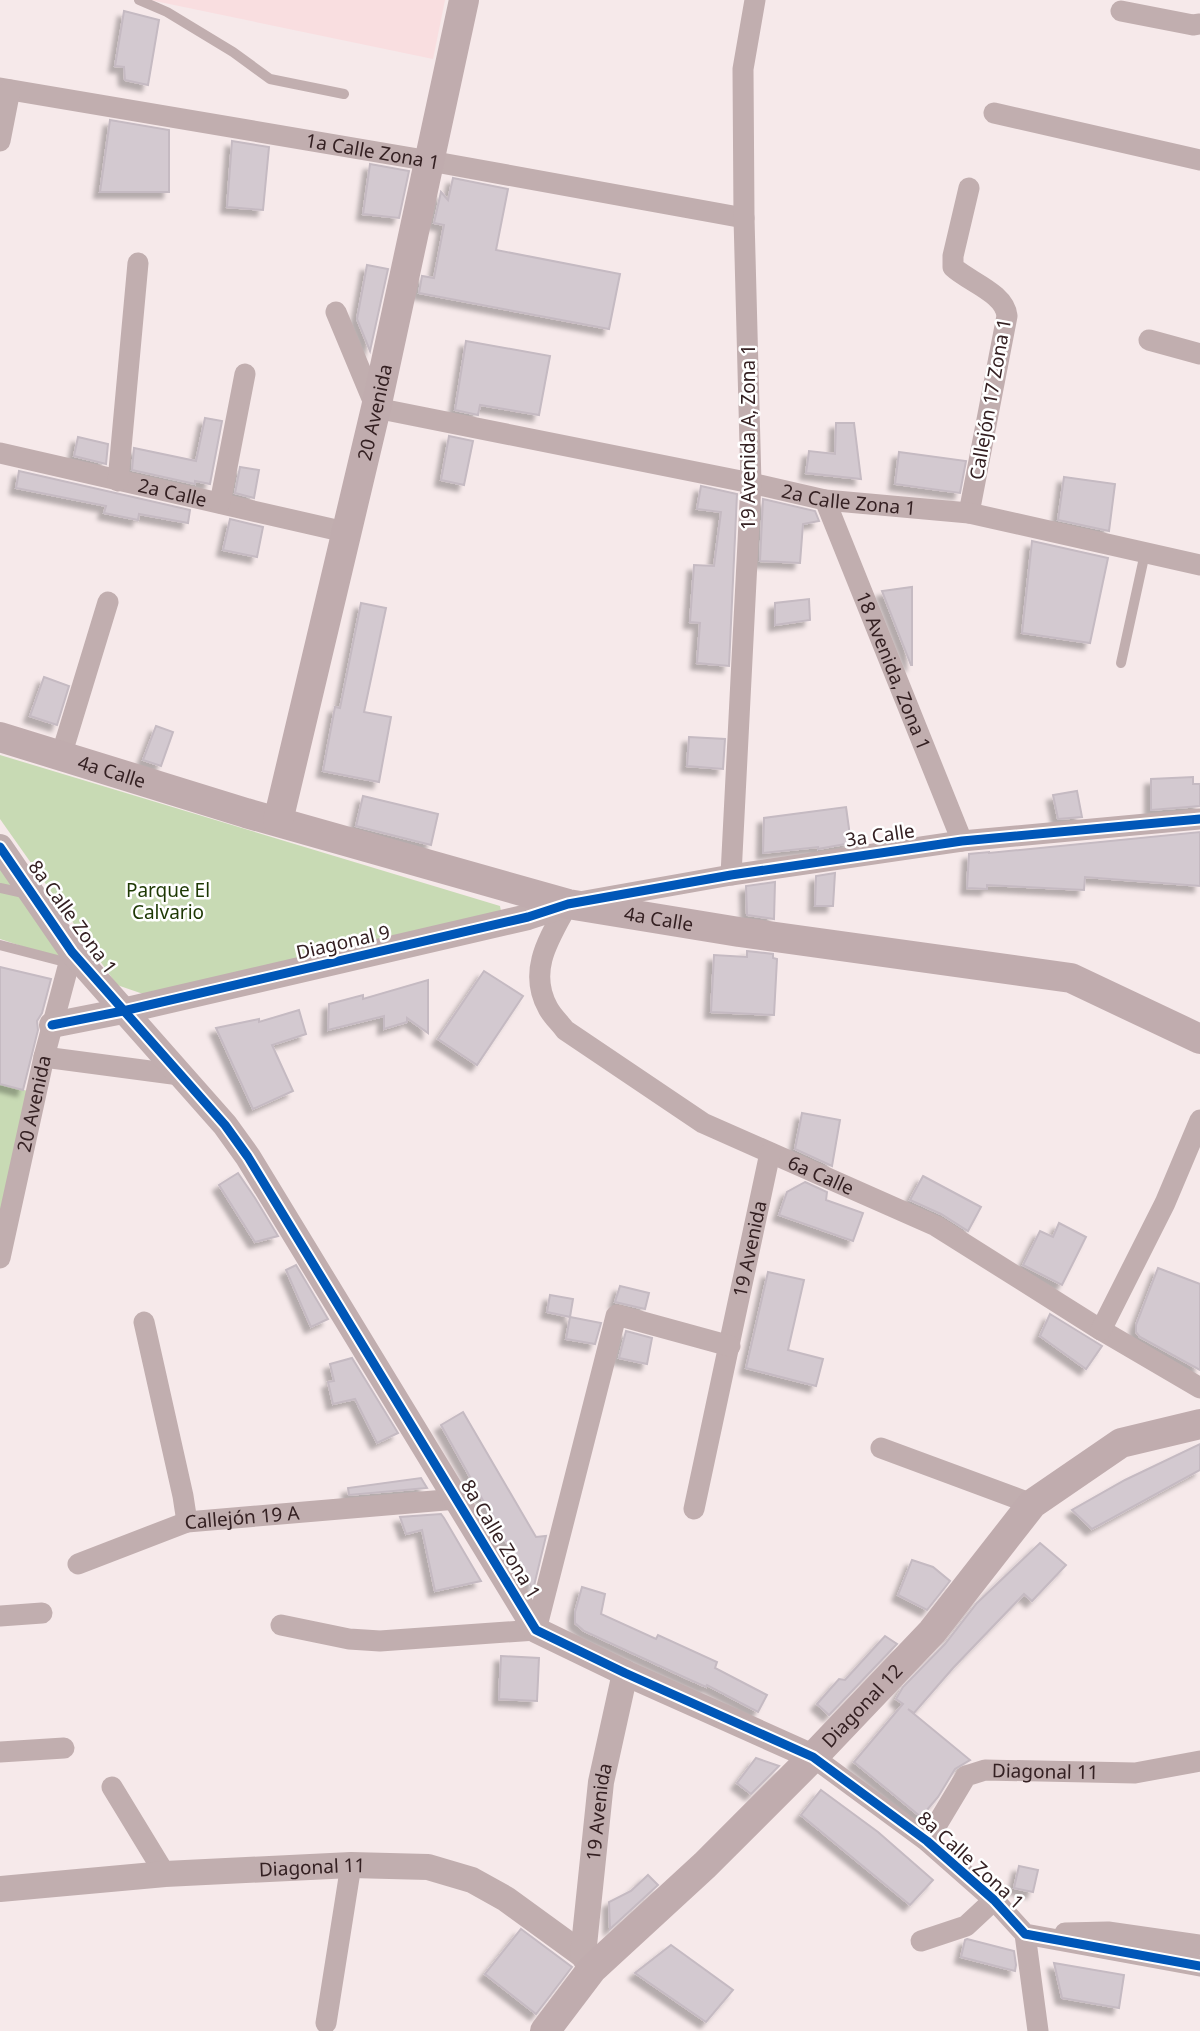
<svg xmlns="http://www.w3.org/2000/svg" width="1200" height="2031" font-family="'Noto Sans',sans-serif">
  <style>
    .built { fill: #f9dee0 }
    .green { fill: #c8dab4 }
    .building { fill: #d3c9d0; stroke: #c5bac2; stroke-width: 2; filter: url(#shadow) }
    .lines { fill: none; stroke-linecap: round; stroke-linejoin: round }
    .service { stroke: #c1aeaf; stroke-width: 10 }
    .minor { stroke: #c1aeaf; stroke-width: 21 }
    .tertiary { stroke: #c1aeaf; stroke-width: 26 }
    .secondary { stroke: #c0acae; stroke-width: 30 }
    .cycleway-casing { stroke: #fff; stroke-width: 13 }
    .cycleway { stroke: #0057b8; stroke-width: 9 }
    .labels { text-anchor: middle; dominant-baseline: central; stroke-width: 5; stroke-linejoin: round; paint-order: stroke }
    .street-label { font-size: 19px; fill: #342022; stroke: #fff }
    .park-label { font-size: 19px; fill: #1d3803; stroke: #fff }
  </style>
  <defs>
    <filter id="shadow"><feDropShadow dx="-6" dy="6" stdDeviation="2" flood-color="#0004"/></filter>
  </defs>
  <rect width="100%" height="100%" fill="#f6e9ea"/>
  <path class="built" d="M 150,0 L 445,0 L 433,59 Z"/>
  <g class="green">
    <path d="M 0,755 L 500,906 L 503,921 L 152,997 L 117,985 L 0,819 Z"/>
    <path d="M 0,847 L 64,960 L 0,939 Z"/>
    <path d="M 0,1084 L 28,1091 L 0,1215 Z"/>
  </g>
  <g class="building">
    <path d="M 124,11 L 159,20 L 148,85 L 125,80 L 124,67 L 115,66 Z"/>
    <path d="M 110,120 L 169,130 L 169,192 L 100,192 Z"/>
    <path d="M 232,141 L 269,147 L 263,210 L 227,207 Z"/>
    <path d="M 370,164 L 409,171 L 399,218 L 363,214 Z"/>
    <path d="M 453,178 L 508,189 L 496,250 L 620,274 L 609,329 L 419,293 L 422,276 L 434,278 L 444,225 L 434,223 L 441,192 L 448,200 Z"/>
    <path d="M 367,265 L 388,269 L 370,351 L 357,319 Z"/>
    <path d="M 466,341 L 550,356 L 539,415 L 480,405 L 478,415 L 455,410 Z"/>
    <path d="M 205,418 L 222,421 L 210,484 L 195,481 L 195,484 L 132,470 L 134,448 L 196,461 Z"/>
    <path d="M 836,423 L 854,423 L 861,479 L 806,473 L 809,451 L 835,454 Z"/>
    <path d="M 449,436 L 473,441 L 464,485 L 441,480 Z"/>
    <path d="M 78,437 L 108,444 L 106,464 L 74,456 Z"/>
    <path d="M 899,452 L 966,461 L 960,493 L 895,484 Z"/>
    <path d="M 240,467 L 259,470 L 254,498 L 235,493 Z"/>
    <path d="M 19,471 L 190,510 L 188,523 L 139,514 L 138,520 L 104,513 L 106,506 L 16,488 Z"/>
    <path d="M 1064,477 L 1115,484 L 1109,531 L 1058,520 Z"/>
    <path d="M 701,486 L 737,494 L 729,666 L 697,663 L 700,623 L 690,622 L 694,565 L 714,566 L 721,512 L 697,509 Z"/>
    <path d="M 763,499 L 815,511 L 819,521 L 803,524 L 800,563 L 760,561 Z"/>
    <path d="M 230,519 L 263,527 L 257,557 L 223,550 Z"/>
    <path d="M 1032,541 L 1108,558 L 1090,643 L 1022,633 Z"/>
    <path d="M 912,587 L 912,665 L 911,665 L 882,591 Z"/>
    <path d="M 809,599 L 810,620 L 775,625 L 775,603 Z"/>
    <path d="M 361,603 L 386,608 L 364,712 L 391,717 L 379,782 L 323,771 L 335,707 L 340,708 Z"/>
    <path d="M 44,677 L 69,686 L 57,725 L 30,716 Z"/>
    <path d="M 156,726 L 173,732 L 161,766 L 143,760 Z"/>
    <path d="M 689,737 L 725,739 L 723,769 L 687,766 Z"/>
    <path d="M 1193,777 L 1193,784 L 1200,784 L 1200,806 L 1151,810 L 1151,779 Z"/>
    <path d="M 1077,791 L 1082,817 L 1058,819 L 1053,795 Z"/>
    <path d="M 363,796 L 438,814 L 431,845 L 356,826 Z"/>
    <path d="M 846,807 L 851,843 L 818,849 L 818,847 L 763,853 L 764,818 Z"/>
    <path d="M 1200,832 L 1200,886 L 1085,877 L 1084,890 L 987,885 L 987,889 L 967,888 L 969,854 L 989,852 L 989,853 Z"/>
    <path d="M 835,873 L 833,906 L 815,906 L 816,876 Z"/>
    <path d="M 775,882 L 774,919 L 747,915 L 746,886 Z"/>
    <path d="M 747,951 L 773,954 L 773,958 L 777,959 L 774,1015 L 711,1012 L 714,955 L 747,957 Z"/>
    <path d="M 0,967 L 51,979 L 42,1013 L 37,1021 L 38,1030 L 23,1090 L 0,1084 Z"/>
    <path d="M 484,971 L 523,996 L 477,1065 L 438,1039 Z"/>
    <path d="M 428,980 L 428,1033 L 407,1018 L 407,1022 L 384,1029 L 384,1016 L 328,1030 L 329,1004 L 363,995 L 363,999 Z"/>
    <path d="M 299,1010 L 306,1034 L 272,1045 L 293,1091 L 253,1109 L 216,1028 L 259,1019 L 259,1022 Z"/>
    <path d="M 802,1113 L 840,1120 L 832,1166 L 795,1149 Z"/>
    <path d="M 238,1173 L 255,1198 L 278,1236 L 255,1242 L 219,1185 Z"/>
    <path d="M 923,1176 L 981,1207 L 968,1231 L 941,1214 L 910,1200 Z"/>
    <path d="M 805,1182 L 827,1192 L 826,1200 L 863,1213 L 853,1241 L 779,1215 L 787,1192 Z"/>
    <path d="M 1059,1223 L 1086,1237 L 1062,1285 L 1023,1265 L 1040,1231 L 1053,1237 Z"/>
    <path d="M 296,1265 L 328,1319 L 311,1327 L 286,1270 Z"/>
    <path d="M 1158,1268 L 1200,1284 L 1200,1370 L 1140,1337 L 1136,1332 L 1136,1325 Z"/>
    <path d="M 768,1272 L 804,1280 L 788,1350 L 823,1359 L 816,1386 L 746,1368 Z"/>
    <path d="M 620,1286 L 649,1293 L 645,1309 L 615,1302 Z"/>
    <path d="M 550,1295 L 573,1299 L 570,1317 L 547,1312 Z"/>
    <path d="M 1050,1314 L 1102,1346 L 1086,1369 L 1040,1336 Z"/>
    <path d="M 570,1317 L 601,1323 L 595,1344 L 566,1339 Z"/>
    <path d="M 626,1331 L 652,1338 L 647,1364 L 619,1358 Z"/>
    <path d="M 352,1358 L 398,1433 L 377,1443 L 355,1399 L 333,1404 L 328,1382 L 334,1381 L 330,1364 Z"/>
    <path d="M 463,1412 L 536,1537 L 546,1536 L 533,1590 L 441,1425 Z"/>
    <path d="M 1200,1444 L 1200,1470 L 1092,1529 L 1072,1510 L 1125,1480 Z"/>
    <path d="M 421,1478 L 427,1488 L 349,1495 L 348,1488 Z"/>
    <path d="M 441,1514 L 444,1518 L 481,1581 L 435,1591 L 422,1530 L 406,1534 L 400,1517 Z"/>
    <path d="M 1040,1543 L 1066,1565 L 1032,1601 L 1024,1594 L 953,1668 L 914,1713 L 908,1709 L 970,1760 L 955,1769 L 938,1797 L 921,1817 L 854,1762 L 903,1704 L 896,1699 L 903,1687 L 945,1644 L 977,1603 Z"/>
    <path d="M 912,1560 L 933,1567 L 950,1581 L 927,1610 L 898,1595 Z"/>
    <path d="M 582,1587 L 605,1594 L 601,1614 L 656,1639 L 658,1635 L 717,1662 L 715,1668 L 767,1695 L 758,1712 L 707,1685 L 706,1687 L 686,1678 L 584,1631 L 575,1623 L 575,1612 Z"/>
    <path d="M 885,1636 L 897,1644 L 829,1715 L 817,1704 L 839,1679 L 845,1680 Z"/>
    <path d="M 501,1656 L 539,1658 L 537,1701 L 499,1699 Z"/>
    <path d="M 756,1758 L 779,1766 L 751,1794 L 737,1783 Z"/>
    <path d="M 821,1790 L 878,1832 L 933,1880 L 910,1905 L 801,1815 Z"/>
    <path d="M 1019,1866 L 1038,1870 L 1033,1892 L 1014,1888 Z"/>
    <path d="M 648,1875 L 658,1885 L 610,1929 L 609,1902 L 631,1891 Z"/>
    <path d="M 521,1929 L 572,1967 L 536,2014 L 485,1974 Z"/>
    <path d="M 967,1939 L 1014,1951 L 1016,1965 L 1015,1971 L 961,1957 L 965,1940 Z"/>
    <path d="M 671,1945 L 733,1990 L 706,2022 L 635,1973 Z"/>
    <path d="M 1054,1963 L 1124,1975 L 1119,2008 L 1062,1998 Z"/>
  </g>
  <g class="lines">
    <g class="service">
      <path d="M 139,0 L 167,12 L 233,52 L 270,79 L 344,94"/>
      <path d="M 1121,663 L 1145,553"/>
      <path d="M 0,888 L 28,894"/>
      <path d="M 0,945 L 69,963"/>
    </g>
    <g class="minor">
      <path d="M 1121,11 L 1193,25 L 1200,24"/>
      <path id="s1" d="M 0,88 L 430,161 L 744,218"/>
      <path d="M 994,113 L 1200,160"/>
      <path d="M 0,141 L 10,90"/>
      <path d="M 969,188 L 953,256 L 953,267 C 969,282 1005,293 1007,316 L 969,513"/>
      <path id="s2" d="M 336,312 L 376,408 L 751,483 L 825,500 L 969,513 L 1200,565"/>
      <path d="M 1149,340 L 1200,354"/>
      <path id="s3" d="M 0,453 L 345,532"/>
      <path d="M 118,481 L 138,263"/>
      <path id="s4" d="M 825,500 L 962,841"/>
      <path d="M 220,503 L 245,374"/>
      <path d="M 61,756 L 108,602"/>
      <path id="s5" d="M 1200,819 L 962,841 L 731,875 L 568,904 C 550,937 527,970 548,1008 C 552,1016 560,1023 565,1030 L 703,1123 L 936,1226 L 1101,1330 L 1200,1388"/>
      <path d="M 731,875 L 751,483 L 744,218 L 743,69 L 755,0"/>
      <path d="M 44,1057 L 180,1075"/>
      <path id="s6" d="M 0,1258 L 44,1057 L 72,952"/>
      <path d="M 144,1322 L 183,1496 L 187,1522"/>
      <path d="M 1101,1330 L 1165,1203 L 1200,1120"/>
      <path d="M 881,1448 L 1032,1504"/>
      <path id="s7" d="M 694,1509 L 770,1153"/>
      <path id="s8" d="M 78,1564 L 187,1522 L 457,1499"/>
      <path d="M 0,1616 L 42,1613"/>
      <path d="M 281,1625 L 349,1639 L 380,1641 L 536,1630 L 616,1316 L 617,1315 L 730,1346"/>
      <path d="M 0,1752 L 64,1748"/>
      <path d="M 813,1757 L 927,1841 L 994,1900 L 1025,1934 L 1200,1966"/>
      <path d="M 112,1787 L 165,1874"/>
      <path id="s9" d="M 927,1841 L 966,1776 L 985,1770 L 1135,1773 L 1200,1761"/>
      <path d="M 1065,1933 L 1108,1932 L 1200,1945"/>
      <path d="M 1025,1934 L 1038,2031"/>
      <path d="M 921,1941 L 966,1926 L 994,1900"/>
      <path d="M 326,2023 L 351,1865"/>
    </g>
    <g class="tertiary">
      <path d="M 0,847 L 72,952 L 225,1125 L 248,1157 L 536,1630 L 625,1673 L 813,1757"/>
      <path d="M 52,1025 L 123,1011 L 528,917 L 568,904"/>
      <path id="s10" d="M 0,1889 L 165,1874 L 351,1865 L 428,1867 L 472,1880 L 506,1899 L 583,1955 L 592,1969"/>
      <path id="s11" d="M 583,1955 L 601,1782 L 625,1673"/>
    </g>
    <g class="secondary">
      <path id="s12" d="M 0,737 L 246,813 L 568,904 L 739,932 L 1071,978 L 1200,1039"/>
      <path id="s13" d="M 278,821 L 376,408 L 464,0"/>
      <path id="s14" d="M 545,2031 L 592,1969 L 705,1865 L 813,1757 L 932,1632 L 1032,1504 L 1121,1443 L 1200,1424"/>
    </g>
    <g class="cycleway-casing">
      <g id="cycleway">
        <path d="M 0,847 L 72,952 L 225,1125 L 248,1157 L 536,1630 L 625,1673 L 813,1757 L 927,1841 L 994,1900 L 1025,1934 L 1200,1966"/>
        <path d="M 52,1025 L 123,1011 L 528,917 L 568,904 L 731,875 L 962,841 L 1200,819"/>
      </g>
    </g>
    <use href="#cycleway" class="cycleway"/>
  </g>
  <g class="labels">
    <g class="street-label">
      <text stroke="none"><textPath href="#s1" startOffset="378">1a Calle Zona 1</textPath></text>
      <text transform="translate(990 399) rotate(-80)">Callejón 17 Zona 1</text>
      <text stroke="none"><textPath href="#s13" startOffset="420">20 Avenida</textPath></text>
      <text transform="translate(748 437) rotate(-90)">19 Avenida A, Zona 1</text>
      <text stroke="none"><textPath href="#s3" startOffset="177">2a Calle</textPath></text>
      <text stroke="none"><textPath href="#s2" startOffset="586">2a Calle Zona 1</textPath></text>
      <text stroke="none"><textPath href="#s4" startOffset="184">18 Avenida, Zona 1</textPath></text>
      <text stroke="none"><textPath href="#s12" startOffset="117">4a Calle</textPath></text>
      <text transform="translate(880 835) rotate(-8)">3a Calle</text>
      <text transform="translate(73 917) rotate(54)">8a Calle Zona 1</text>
      <text stroke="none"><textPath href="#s12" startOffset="684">4a Calle</textPath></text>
      <text transform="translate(343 942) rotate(-13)">Diagonal 9</text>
      <text stroke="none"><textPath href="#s6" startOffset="158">20 Avenida</textPath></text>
      <text stroke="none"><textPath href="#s5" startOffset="1073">6a Calle</textPath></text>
      <text stroke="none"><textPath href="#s7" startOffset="266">19 Avenida</textPath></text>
      <text stroke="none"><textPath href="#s8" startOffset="172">Callejón 19 A</textPath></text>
      <text transform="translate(501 1539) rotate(59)">8a Calle Zona 1</text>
      <text stroke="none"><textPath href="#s14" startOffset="455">Diagonal 12</textPath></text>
      <text stroke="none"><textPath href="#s9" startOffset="156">Diagonal 11</textPath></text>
      <text stroke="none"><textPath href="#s11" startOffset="144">19 Avenida</textPath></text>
      <text transform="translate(971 1860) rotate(42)">8a Calle Zona 1</text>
      <text stroke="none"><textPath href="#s10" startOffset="313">Diagonal 11</textPath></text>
    </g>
    <g class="park-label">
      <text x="168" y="890">Parque El<tspan x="168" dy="22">Calvario</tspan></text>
    </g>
  </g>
</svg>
